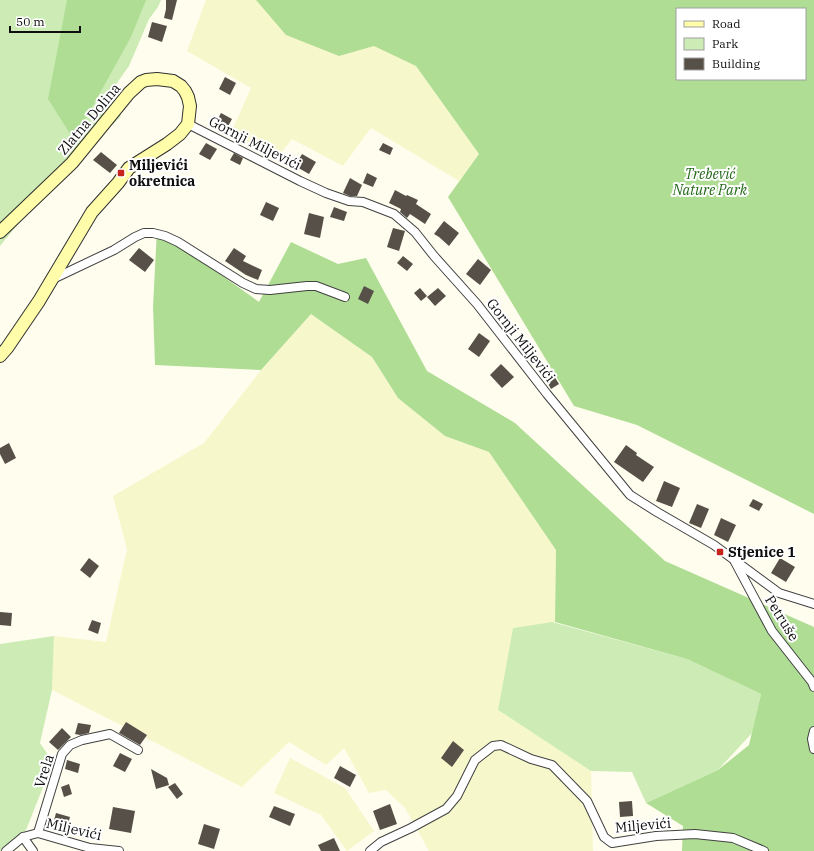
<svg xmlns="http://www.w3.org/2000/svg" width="814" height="851" font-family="'IBM Plex Serif',serif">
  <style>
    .farmland { fill: #f7f7cc }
    .green { fill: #cdecb5 }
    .forest { fill: #afdd94; fill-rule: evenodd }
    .building { fill: #575049 }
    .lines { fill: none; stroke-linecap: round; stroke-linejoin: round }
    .minor-casing { stroke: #414141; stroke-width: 10 }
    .secondary-casing { stroke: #303030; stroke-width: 14 }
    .minor { stroke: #fff; stroke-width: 8 }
    .secondary { stroke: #fffda9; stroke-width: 12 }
    .poi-dot { fill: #c6241d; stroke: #fff; stroke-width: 1.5 }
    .labels { text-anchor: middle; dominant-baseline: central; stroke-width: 4; stroke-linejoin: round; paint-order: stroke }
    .street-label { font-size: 14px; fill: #0e0e0e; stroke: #fff }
    .poi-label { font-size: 14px; font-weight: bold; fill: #0e0e0e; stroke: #fff; text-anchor: start }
    .park-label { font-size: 14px; font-style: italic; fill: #24691a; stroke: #fff }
  </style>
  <rect width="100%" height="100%" fill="#fffdee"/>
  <g class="farmland">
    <path d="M 206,0 L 256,0 L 376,42 L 416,66 L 479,154 L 459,181 L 371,128 L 343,166 L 292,139 L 276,159 L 231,133 L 251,88 L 187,51 Z"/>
    <path d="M 311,314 L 372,357 L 398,398 L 445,436 L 489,452 L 556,550 L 555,622 L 513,628 L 498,710 L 591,771 L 593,851 L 429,851 L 405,808 L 386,790 L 369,793 L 344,748 L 326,765 L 289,742 L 242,787 L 52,690 L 54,636 L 106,642 L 127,549 L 113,496 L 204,443 L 261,370 Z"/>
    <path d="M 290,758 L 345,788 L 374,831 L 347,851 L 321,815 L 274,793 Z"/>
  </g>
  <g class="green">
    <path d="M 0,0 L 161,0 L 158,7 L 149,19 L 129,66 L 117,83 L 114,89 L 113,105 L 121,116 L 33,206 L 0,246 Z"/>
    <path d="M 552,622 L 687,659 L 761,694 L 752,733 L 718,770 L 646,803 L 632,772 L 591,771 L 498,710 L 513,628 Z"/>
    <path d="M 54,636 L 52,690 L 40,743 L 53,762 L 26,830 L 2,851 L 0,851 L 0,644 Z"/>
  </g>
  <g class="forest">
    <path d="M 67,0 L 146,0 L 131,37 L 74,140 L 48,99 Z"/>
    <path d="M 256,0 L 814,0 L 814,514 L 637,425 L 574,406 L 448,197 L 479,154 L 416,66 L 374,46 L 339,56 L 286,35 ZM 677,9 L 805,9 L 805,79 L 677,79 Z"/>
    <path d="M 157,229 L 259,302 L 291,242 L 338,264 L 366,258 L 427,371 L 515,423 L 665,561 L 814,627 L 814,851 L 682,851 L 683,826 L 646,803 L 718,770 L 749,745 L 761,694 L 687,659 L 555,622 L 556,550 L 489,452 L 445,436 L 398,398 L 372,357 L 311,314 L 261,370 L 155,365 L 153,307 Z"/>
  </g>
  <g class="building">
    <path d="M 166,0 L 177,0 L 172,20 L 164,18 L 166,9 Z"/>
    <path d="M 152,22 L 167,26 L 162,42 L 148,37 Z"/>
    <path d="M 225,77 L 236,83 L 230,95 L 219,89 Z"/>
    <path d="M 221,113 L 232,119 L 226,130 L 215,124 Z"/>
    <path d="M 206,143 L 217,149 L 210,160 L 199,154 Z"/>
    <path d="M 383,143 L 393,148 L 390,155 L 379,150 Z"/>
    <path d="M 101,152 L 117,165 L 110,173 L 93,160 Z"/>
    <path d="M 234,153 L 243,158 L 240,165 L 230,160 Z"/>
    <path d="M 302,154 L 316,162 L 309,174 L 295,166 Z"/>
    <path d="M 367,173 L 377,178 L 373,187 L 363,183 Z"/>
    <path d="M 350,178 L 362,185 L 357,196 L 350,196 L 343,193 Z"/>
    <path d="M 395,190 L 406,196 L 407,195 L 418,200 L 416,204 L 431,214 L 425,224 L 410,214 L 407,218 L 400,212 L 401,209 L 389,203 Z"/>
    <path d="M 266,202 L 279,208 L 273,221 L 260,215 Z"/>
    <path d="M 334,207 L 347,212 L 344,221 L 330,217 Z"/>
    <path d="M 309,213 L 324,217 L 320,238 L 304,234 Z"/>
    <path d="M 444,221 L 459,233 L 449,246 L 439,237 L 434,234 Z"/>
    <path d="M 393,228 L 405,231 L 399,251 L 387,247 Z"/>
    <path d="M 139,248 L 154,260 L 145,272 L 129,260 Z"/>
    <path d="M 234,248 L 246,256 L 243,261 L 262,270 L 258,280 L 246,275 L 225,261 Z"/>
    <path d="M 403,256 L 413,264 L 407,271 L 397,263 Z"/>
    <path d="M 478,259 L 491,270 L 480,285 L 466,274 Z"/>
    <path d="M 364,286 L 374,291 L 368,304 L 358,299 Z"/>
    <path d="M 420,288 L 427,296 L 421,301 L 414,293 Z"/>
    <path d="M 438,288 L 446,296 L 435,306 L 427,297 Z"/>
    <path d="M 479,333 L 490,341 L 479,357 L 468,349 Z"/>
    <path d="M 501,364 L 514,377 L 502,388 L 490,375 Z"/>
    <path d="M 552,373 L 559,384 L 551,389 L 545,378 Z"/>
    <path d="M 9,443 L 16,458 L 5,464 L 0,454 L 0,448 Z"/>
    <path d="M 626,445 L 637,453 L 636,455 L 654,467 L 643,482 L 614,462 Z"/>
    <path d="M 664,481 L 680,488 L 672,507 L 656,501 Z"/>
    <path d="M 753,499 L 763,504 L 759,511 L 749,506 Z"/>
    <path d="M 697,504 L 709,509 L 701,528 L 689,523 Z"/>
    <path d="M 721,518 L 736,525 L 728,542 L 714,535 Z"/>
    <path d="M 89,558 L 99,566 L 90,578 L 80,570 Z"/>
    <path d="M 780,558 L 795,567 L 786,582 L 771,573 Z"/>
    <path d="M 0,612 L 12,613 L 11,626 L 0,625 Z"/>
    <path d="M 92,620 L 101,623 L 98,634 L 88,630 Z"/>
    <path d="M 126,722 L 147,735 L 140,745 L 119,733 Z"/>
    <path d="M 78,723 L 91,725 L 89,733 L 80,735 L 75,734 Z"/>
    <path d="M 62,728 L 71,737 L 58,750 L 49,742 Z"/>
    <path d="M 453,741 L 464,750 L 452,767 L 441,758 Z"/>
    <path d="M 120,753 L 132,759 L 125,772 L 113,766 Z"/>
    <path d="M 67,760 L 80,764 L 78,773 L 65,769 Z"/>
    <path d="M 340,766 L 356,775 L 350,787 L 334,778 Z"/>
    <path d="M 151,769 L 167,778 L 169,785 L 156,789 Z"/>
    <path d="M 175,783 L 183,794 L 177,799 L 168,787 Z"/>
    <path d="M 69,784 L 72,794 L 64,797 L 61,787 Z"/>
    <path d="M 632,801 L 633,816 L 620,817 L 619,802 Z"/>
    <path d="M 390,804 L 397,824 L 380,830 L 373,811 Z"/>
    <path d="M 274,806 L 295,814 L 290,826 L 269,817 Z"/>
    <path d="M 113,807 L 135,811 L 131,833 L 109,829 Z"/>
    <path d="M 56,813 L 70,817 L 66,832 L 52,828 Z"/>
    <path d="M 204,824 L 220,829 L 214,849 L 198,844 Z"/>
    <path d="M 334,838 L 340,851 L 321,851 L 318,845 Z"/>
  </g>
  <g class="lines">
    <g class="minor-casing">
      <g id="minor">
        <path d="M 188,124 L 300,181 L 326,193 L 349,201 L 363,202 L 394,214 L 415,232 L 434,256 L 477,304 L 547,394 L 630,495 L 657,512 L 714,545 L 779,593 L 814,604"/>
        <path d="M 53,279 L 114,250 L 135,237 L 144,233 L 153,233 L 165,236 L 178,242 L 243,283 L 256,289 L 270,290 L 307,286 L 316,286 L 345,297"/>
        <path d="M 735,562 L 772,631 L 812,682 L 814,687"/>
        <path d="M 814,731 L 812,739 L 814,749"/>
        <path d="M 38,833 L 62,754 L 70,745 L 82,740 L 110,734 L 138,750"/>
        <path d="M 23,837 L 33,851"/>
        <path d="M 6,851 L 23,837 L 38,833 L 90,848 L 119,851"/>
        <path d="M 370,851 L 381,842 L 411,828 L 446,809 L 457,796 L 475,760 L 493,746 L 501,745 L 531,759 L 552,765 L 587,801 L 604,837 L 612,843 L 656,836 L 695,834 L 733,838 L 764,851"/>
      </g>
    </g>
    <g class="secondary-casing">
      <path id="secondary" d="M 0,232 L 72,163 L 129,93 L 141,82 L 146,80 L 157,79 L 173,81 L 181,86 L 185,91 L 188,97 L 190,106 L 188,124 L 180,134 L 167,144 L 129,168 L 118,183 L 92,212 L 39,301 L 7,348 L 0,356"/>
    </g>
    <use href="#minor" class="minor"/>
    <use href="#secondary" class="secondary"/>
  </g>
  <g class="poi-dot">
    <rect x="117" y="169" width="8" height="8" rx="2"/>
    <rect x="716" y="548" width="8" height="8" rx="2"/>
  </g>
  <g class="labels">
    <g class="street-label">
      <text transform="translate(89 119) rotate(-50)">Zlatna Dolina</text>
      <text transform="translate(255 143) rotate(27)">Gornji Miljevići</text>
      <text transform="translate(521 340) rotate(52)">Gornji Miljevići</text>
      <text transform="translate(782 618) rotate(58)">Petruše</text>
      <text transform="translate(44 771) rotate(-72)">Vrela</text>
      <text transform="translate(643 825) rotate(-5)">Miljevići</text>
      <text transform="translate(74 829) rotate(13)">Miljevići</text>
    </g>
    <g class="poi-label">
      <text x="129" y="165">Miljevići<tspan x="129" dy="16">okretnica</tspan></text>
      <text x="728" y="552">Stjenice 1</text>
    </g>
    <g class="park-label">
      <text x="710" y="174">Trebević<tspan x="710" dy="16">Nature Park</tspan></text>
    </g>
  </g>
  <rect x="676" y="8" width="130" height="72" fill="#ffffff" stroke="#9f9f9f"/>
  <rect x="684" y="21" width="20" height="6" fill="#fffda9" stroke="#9f9f9f"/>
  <text x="712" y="28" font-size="12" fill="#0e0e0e">Road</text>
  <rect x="684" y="38" width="20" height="12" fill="#cdecb5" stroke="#9f9f9f"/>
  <text x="712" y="48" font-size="12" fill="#0e0e0e">Park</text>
  <rect x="684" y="58" width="20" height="12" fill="#575049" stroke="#9f9f9f"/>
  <text x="712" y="68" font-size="12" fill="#0e0e0e">Building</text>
  <path d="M10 26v6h70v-6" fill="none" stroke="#0e0e0e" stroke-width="2"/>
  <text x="16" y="26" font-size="12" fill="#0e0e0e" stroke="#ffffff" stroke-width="3" paint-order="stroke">50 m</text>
</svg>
